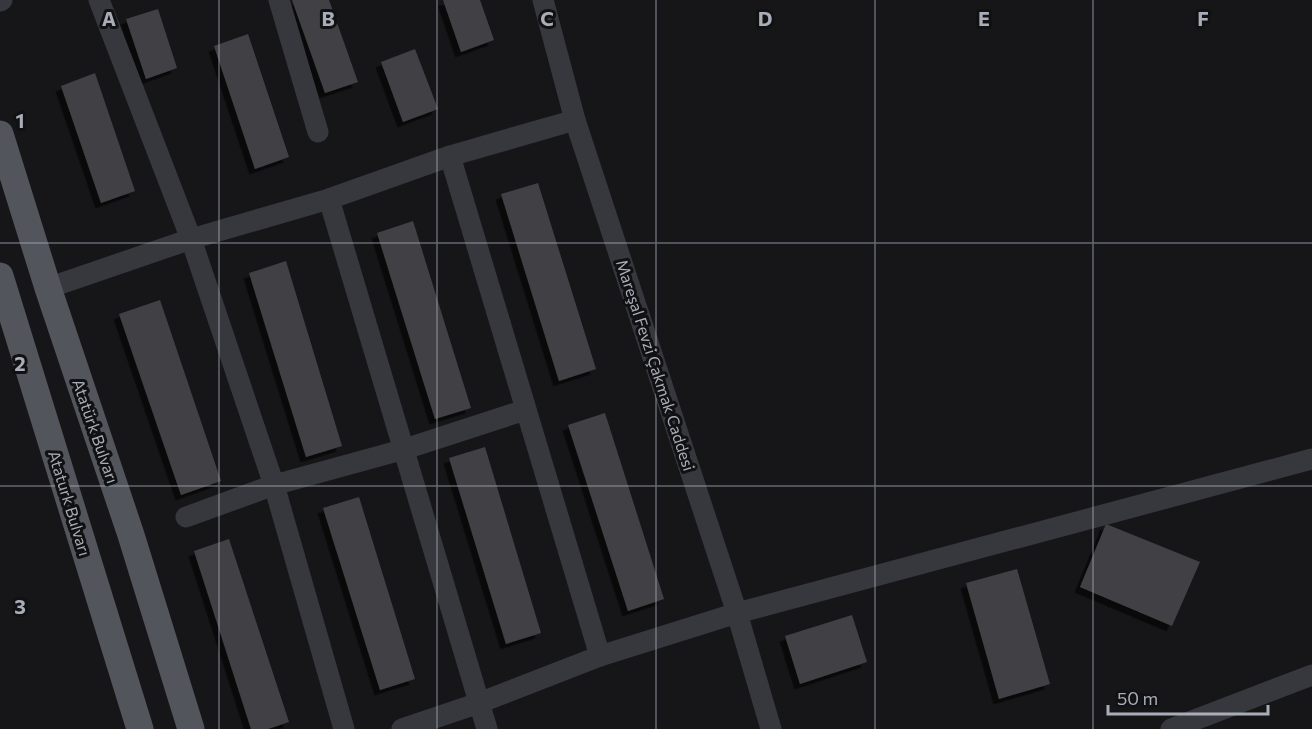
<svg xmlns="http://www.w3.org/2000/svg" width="1312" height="729" font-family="Commissioner,sans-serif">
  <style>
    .building { fill: #404145; filter: url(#shadow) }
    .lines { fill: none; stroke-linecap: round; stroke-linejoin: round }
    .minor { stroke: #37383d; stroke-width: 21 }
    .major { stroke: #53555c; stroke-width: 27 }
    .grid { fill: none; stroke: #a8adb8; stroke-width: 1.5; stroke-opacity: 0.55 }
    .labels { text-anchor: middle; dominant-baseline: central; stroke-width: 6; stroke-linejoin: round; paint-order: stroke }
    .street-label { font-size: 16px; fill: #a8adb8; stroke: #111113 }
    .grid-label { font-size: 20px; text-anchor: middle; font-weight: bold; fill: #a8adb8; stroke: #111113; stroke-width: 6; stroke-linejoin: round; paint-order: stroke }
  </style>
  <defs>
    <filter id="shadow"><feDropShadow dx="-5.5" dy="5.5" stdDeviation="0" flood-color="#0009"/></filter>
  </defs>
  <rect width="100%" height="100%" fill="#161618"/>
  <g class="building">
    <path d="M 292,0 L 329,0 L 358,82 L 325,93 Z"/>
    <path d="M 443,0 L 480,0 L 494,40 L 461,52 Z"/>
    <path d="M 158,9 L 177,68 L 146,79 L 126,19 Z"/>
    <path d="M 248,34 L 289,157 L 255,169 L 214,46 Z"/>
    <path d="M 415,49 L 438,109 L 403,122 L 381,62 Z"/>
    <path d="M 95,73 L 135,191 L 101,203 L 61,86 Z"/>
    <path d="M 538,183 L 596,369 L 559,381 L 501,194 Z"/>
    <path d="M 413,221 L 471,408 L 435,419 L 377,233 Z"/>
    <path d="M 286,261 L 342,446 L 306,457 L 249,273 Z"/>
    <path d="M 160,300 L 221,481 L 181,495 L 119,314 Z"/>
    <path d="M 605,413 L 664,599 L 628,611 L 568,425 Z"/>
    <path d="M 485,447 L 541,633 L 506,644 L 449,458 Z"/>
    <path d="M 359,497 L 415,679 L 380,690 L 323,508 Z"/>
    <path d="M 1106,524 L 1200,562 L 1172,626 L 1080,587 Z"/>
    <path d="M 229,539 L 289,722 L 268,729 L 251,729 L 194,551 Z"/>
    <path d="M 1017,569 L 1050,684 L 999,699 L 966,583 Z"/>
    <path d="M 852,615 L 867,662 L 800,684 L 785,636 Z"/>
  </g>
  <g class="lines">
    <g class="minor">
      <path d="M 99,0 L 191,239 L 274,485 L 344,729"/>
      <path d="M 279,0 L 318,132"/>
      <path d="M 543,0 L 575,120 L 737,613 L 771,729"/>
      <path d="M 0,1 L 2,0"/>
      <path d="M 450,156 L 600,656"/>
      <path d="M 329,199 L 487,729"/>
      <path d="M 48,288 L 191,239 L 329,199 L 450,156 L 575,120"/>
      <path d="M 186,517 L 274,485 L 405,449 L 525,410"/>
      <path d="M 402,729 L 479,703 L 600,656 L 737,613 L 1312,459"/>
      <path d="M 1171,729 L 1312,675"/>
    </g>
    <g class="major">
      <path d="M 0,134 L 48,288 L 131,535 L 191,729"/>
      <path d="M 0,276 L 140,729"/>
    </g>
  </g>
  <path class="grid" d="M 219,0 L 219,729M 437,0 L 437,729M 656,0 L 656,729M 875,0 L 875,729M 1093,0 L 1093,729M 0,243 L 1312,243M 0,486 L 1312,486"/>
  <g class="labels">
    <g class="street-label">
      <text transform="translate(656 365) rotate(72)">Mareşal Fevzi Çakmak Caddesi</text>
      <text transform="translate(96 431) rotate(71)">Atatürk Bulvarı</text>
      <text transform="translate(70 503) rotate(73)">Ataturk Bulvarı</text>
    </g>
  </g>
  <g class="grid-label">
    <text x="109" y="26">A</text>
    <text x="328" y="26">B</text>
    <text x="547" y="26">C</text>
    <text x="765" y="26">D</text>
    <text x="984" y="26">E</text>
    <text x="1203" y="26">F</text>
    <text x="20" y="128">1</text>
    <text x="20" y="371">2</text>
    <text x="20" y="614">3</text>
  </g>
  <path d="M1108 705v9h160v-9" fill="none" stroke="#a8adb8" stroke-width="3"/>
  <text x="1117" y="705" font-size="18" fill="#a8adb8" stroke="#111113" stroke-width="4.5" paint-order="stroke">50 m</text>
</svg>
